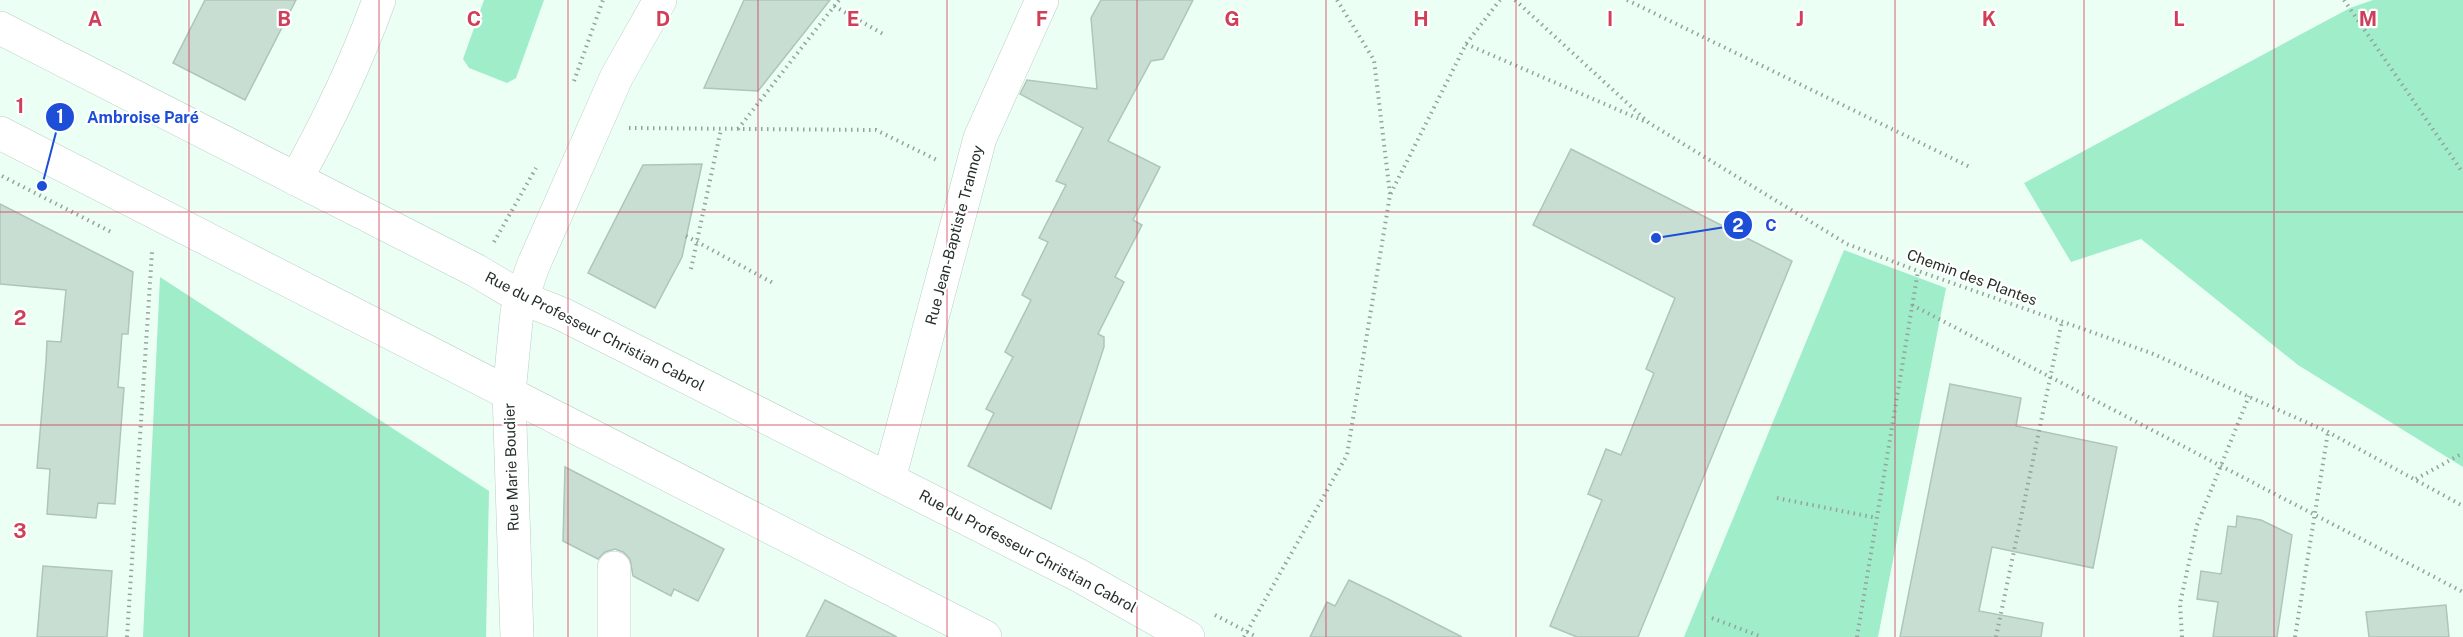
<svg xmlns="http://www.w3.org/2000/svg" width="2463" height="637" font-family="'Public Sans',sans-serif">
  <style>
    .green { fill: #a0edca }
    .building { fill: #c8ded3; stroke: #aec5ba; stroke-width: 1.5 }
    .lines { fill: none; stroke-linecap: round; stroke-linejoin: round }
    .minor-casing { stroke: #b9d0c5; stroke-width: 34 }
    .path { stroke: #95a39c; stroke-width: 4; stroke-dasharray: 1.5 4.5; stroke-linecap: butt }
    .minor { stroke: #fff; stroke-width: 33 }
    .grid { fill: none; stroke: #cf3f58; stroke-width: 1.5; stroke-opacity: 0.55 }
    .labels { text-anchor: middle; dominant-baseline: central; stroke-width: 4.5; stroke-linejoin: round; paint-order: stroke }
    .street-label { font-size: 15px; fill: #262f2b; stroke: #fff }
    .grid-label { font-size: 20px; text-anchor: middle; font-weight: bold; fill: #cf3f58; stroke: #fff; stroke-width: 4.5; stroke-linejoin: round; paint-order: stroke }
    .leader { fill: none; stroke: #1d4ed8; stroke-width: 2 }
    .callout-dot { fill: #1d4ed8; stroke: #fff; stroke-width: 2 }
    .mark-label { font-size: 18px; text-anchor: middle; font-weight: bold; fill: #fff }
    .callout-label { font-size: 16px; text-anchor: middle; font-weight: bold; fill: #1d4ed8; stroke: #fff; stroke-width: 4.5; stroke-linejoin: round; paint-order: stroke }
  </style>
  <rect width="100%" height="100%" fill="#ecfff5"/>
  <g class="green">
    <path d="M 484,0 L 544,0 L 516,78 L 507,83 L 469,68 L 463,59 Z"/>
    <path d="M 2373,0 L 2463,0 L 2463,467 L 2298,365 L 2141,239 L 2071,262 L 2024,183 L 2350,8 Z"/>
    <path d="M 1844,250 L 1946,288 L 1878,637 L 1684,637 Z"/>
    <path d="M 160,277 L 489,491 L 486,637 L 143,637 Z"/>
  </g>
  <g class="building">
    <path d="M 205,0 L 296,0 L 245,100 L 173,63 Z"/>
    <path d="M 744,0 L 830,0 L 758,91 L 704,88 Z"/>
    <path d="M 1101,0 L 1193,0 L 1163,59 L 1151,61 L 1108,141 L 1160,167 L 1133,220 L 1142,225 L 1115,277 L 1124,282 L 1098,334 L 1104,337 L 1104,347 L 1051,509 L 968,466 L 994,413 L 986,409 L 1013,357 L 1005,352 L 1031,300 L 1022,295 L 1048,242 L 1039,238 L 1066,185 L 1056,181 L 1083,128 L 1020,94 L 1027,80 L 1097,89 L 1091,18 Z"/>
    <path d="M 1571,149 L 1792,261 L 1638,637 L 1577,637 L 1550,626 L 1602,500 L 1588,494 L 1606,449 L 1621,455 L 1654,373 L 1646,369 L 1675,298 L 1533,225 Z"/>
    <path d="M 702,164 L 682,257 L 655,308 L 588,273 L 643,165 Z"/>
    <path d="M 0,204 L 133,272 L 128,334 L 122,334 L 118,387 L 124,388 L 115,504 L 98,503 L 96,518 L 47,514 L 50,469 L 37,468 L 46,362 L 47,341 L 61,342 L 66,290 L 0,284 Z"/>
    <path d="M 1950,384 L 2021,398 L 2016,426 L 2117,447 L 2093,568 L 1992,547 L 1979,611 L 2043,623 L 2041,637 L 1900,637 Z"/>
    <path d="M 565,467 L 724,549 L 698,601 L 674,589 L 671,596 L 633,576 L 630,559 L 623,552 L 615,549 L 605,552 L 598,559 L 563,541 Z"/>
    <path d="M 2237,516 L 2261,520 L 2292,535 L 2277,637 L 2213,637 L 2218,602 L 2197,599 L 2201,571 L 2221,574 L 2228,526 L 2236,527 Z"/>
    <path d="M 43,566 L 112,571 L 107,637 L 37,637 Z"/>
    <path d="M 1349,580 L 1388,599 L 1462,637 L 1310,637 L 1327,602 L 1335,606 Z"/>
    <path d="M 825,600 L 897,637 L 806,637 Z"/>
    <path d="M 2446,605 L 2449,637 L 2369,637 L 2366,612 Z"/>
  </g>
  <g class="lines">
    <g class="minor-casing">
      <g id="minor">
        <path d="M 0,28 L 477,271 L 522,298 L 562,314 L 1078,575 L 1188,637"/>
        <path d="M 0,133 L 985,637"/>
        <path d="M 296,179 C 328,122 357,61 379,0"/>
        <path d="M 889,479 L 980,138 L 1042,0"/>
        <path d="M 517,637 L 509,393 L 517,312 L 533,266 L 617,76 L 660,0"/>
        <path d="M 614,637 L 614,568"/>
      </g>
    </g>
    <g class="path">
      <path d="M 1337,0 L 1374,60 L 1390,194"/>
      <path d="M 1515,0 L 1649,123 L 1847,244 L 1918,271 L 2151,353 L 2328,432 L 2463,506"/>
      <path d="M 1627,0 L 1972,168"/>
      <path d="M 2344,0 L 2463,173"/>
      <path d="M 834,6 L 883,34"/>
      <path d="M 1466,44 L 1644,121"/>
      <path d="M 574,81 L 603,0"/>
      <path d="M 629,128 L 876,130 L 939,161"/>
      <path d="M 738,129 L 839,0"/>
      <path d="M 2,176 L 113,233"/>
      <path d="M 686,236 L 775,284"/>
      <path d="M 494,242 L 536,168"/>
      <path d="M 691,269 L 721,129"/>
      <path d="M 1912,305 L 2463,592"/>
      <path d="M 2416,479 L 2463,453"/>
      <path d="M 1777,498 L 1877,518"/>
      <path d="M 1215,615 L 1257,637"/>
      <path d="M 1712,618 L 1762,637"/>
      <path d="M 127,637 L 152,252"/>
      <path d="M 1244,637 L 1347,455 L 1390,195 L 1466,44 L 1500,0"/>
      <path d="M 1857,637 L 1918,271"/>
      <path d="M 1996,637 L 2062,321"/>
      <path d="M 2182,637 L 2180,604 L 2197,525 L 2249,396"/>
      <path d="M 2295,637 L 2328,432"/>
    </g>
    <use href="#minor" class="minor"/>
  </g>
  <path class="grid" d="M 189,0 L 189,637M 379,0 L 379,637M 568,0 L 568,637M 758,0 L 758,637M 947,0 L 947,637M 1137,0 L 1137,637M 1326,0 L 1326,637M 1516,0 L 1516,637M 1705,0 L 1705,637M 1895,0 L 1895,637M 2084,0 L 2084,637M 2274,0 L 2274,637M 0,212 L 2463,212M 0,425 L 2463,425"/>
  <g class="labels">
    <g class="street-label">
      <text transform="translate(954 235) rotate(-75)">Rue Jean-Baptiste Trannoy</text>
      <text transform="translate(1972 277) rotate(20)">Chemin des Plantes</text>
      <text transform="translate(595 331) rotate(27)">Rue du Professeur Christian Cabrol</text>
      <text transform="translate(511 467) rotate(-92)">Rue Marie Boudier</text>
      <text transform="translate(1028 551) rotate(28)">Rue du Professeur Christian Cabrol</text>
    </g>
  </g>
  <g class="grid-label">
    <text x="95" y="26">A</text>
    <text x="284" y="26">B</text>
    <text x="474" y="26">C</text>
    <text x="663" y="26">D</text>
    <text x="853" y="26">E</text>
    <text x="1042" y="26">F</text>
    <text x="1232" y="26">G</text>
    <text x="1421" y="26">H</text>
    <text x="1610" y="26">I</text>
    <text x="1800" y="26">J</text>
    <text x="1989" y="26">K</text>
    <text x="2179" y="26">L</text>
    <text x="2368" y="26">M</text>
    <text x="20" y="113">1</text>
    <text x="20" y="325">2</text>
    <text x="20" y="538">3</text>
  </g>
  <path class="leader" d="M42 186L60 117M1656 238L1738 225"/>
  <g class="callout-dot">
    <circle cx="42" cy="186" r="6"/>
    <circle cx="1656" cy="238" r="6"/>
    <circle cx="60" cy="117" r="15"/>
    <circle cx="1738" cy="225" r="15"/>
  </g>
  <g class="mark-label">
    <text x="60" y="123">1</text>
    <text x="1738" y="232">2</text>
  </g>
  <g class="callout-label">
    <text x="143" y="123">Ambroise Paré</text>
    <text x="1771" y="231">C</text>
  </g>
</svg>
